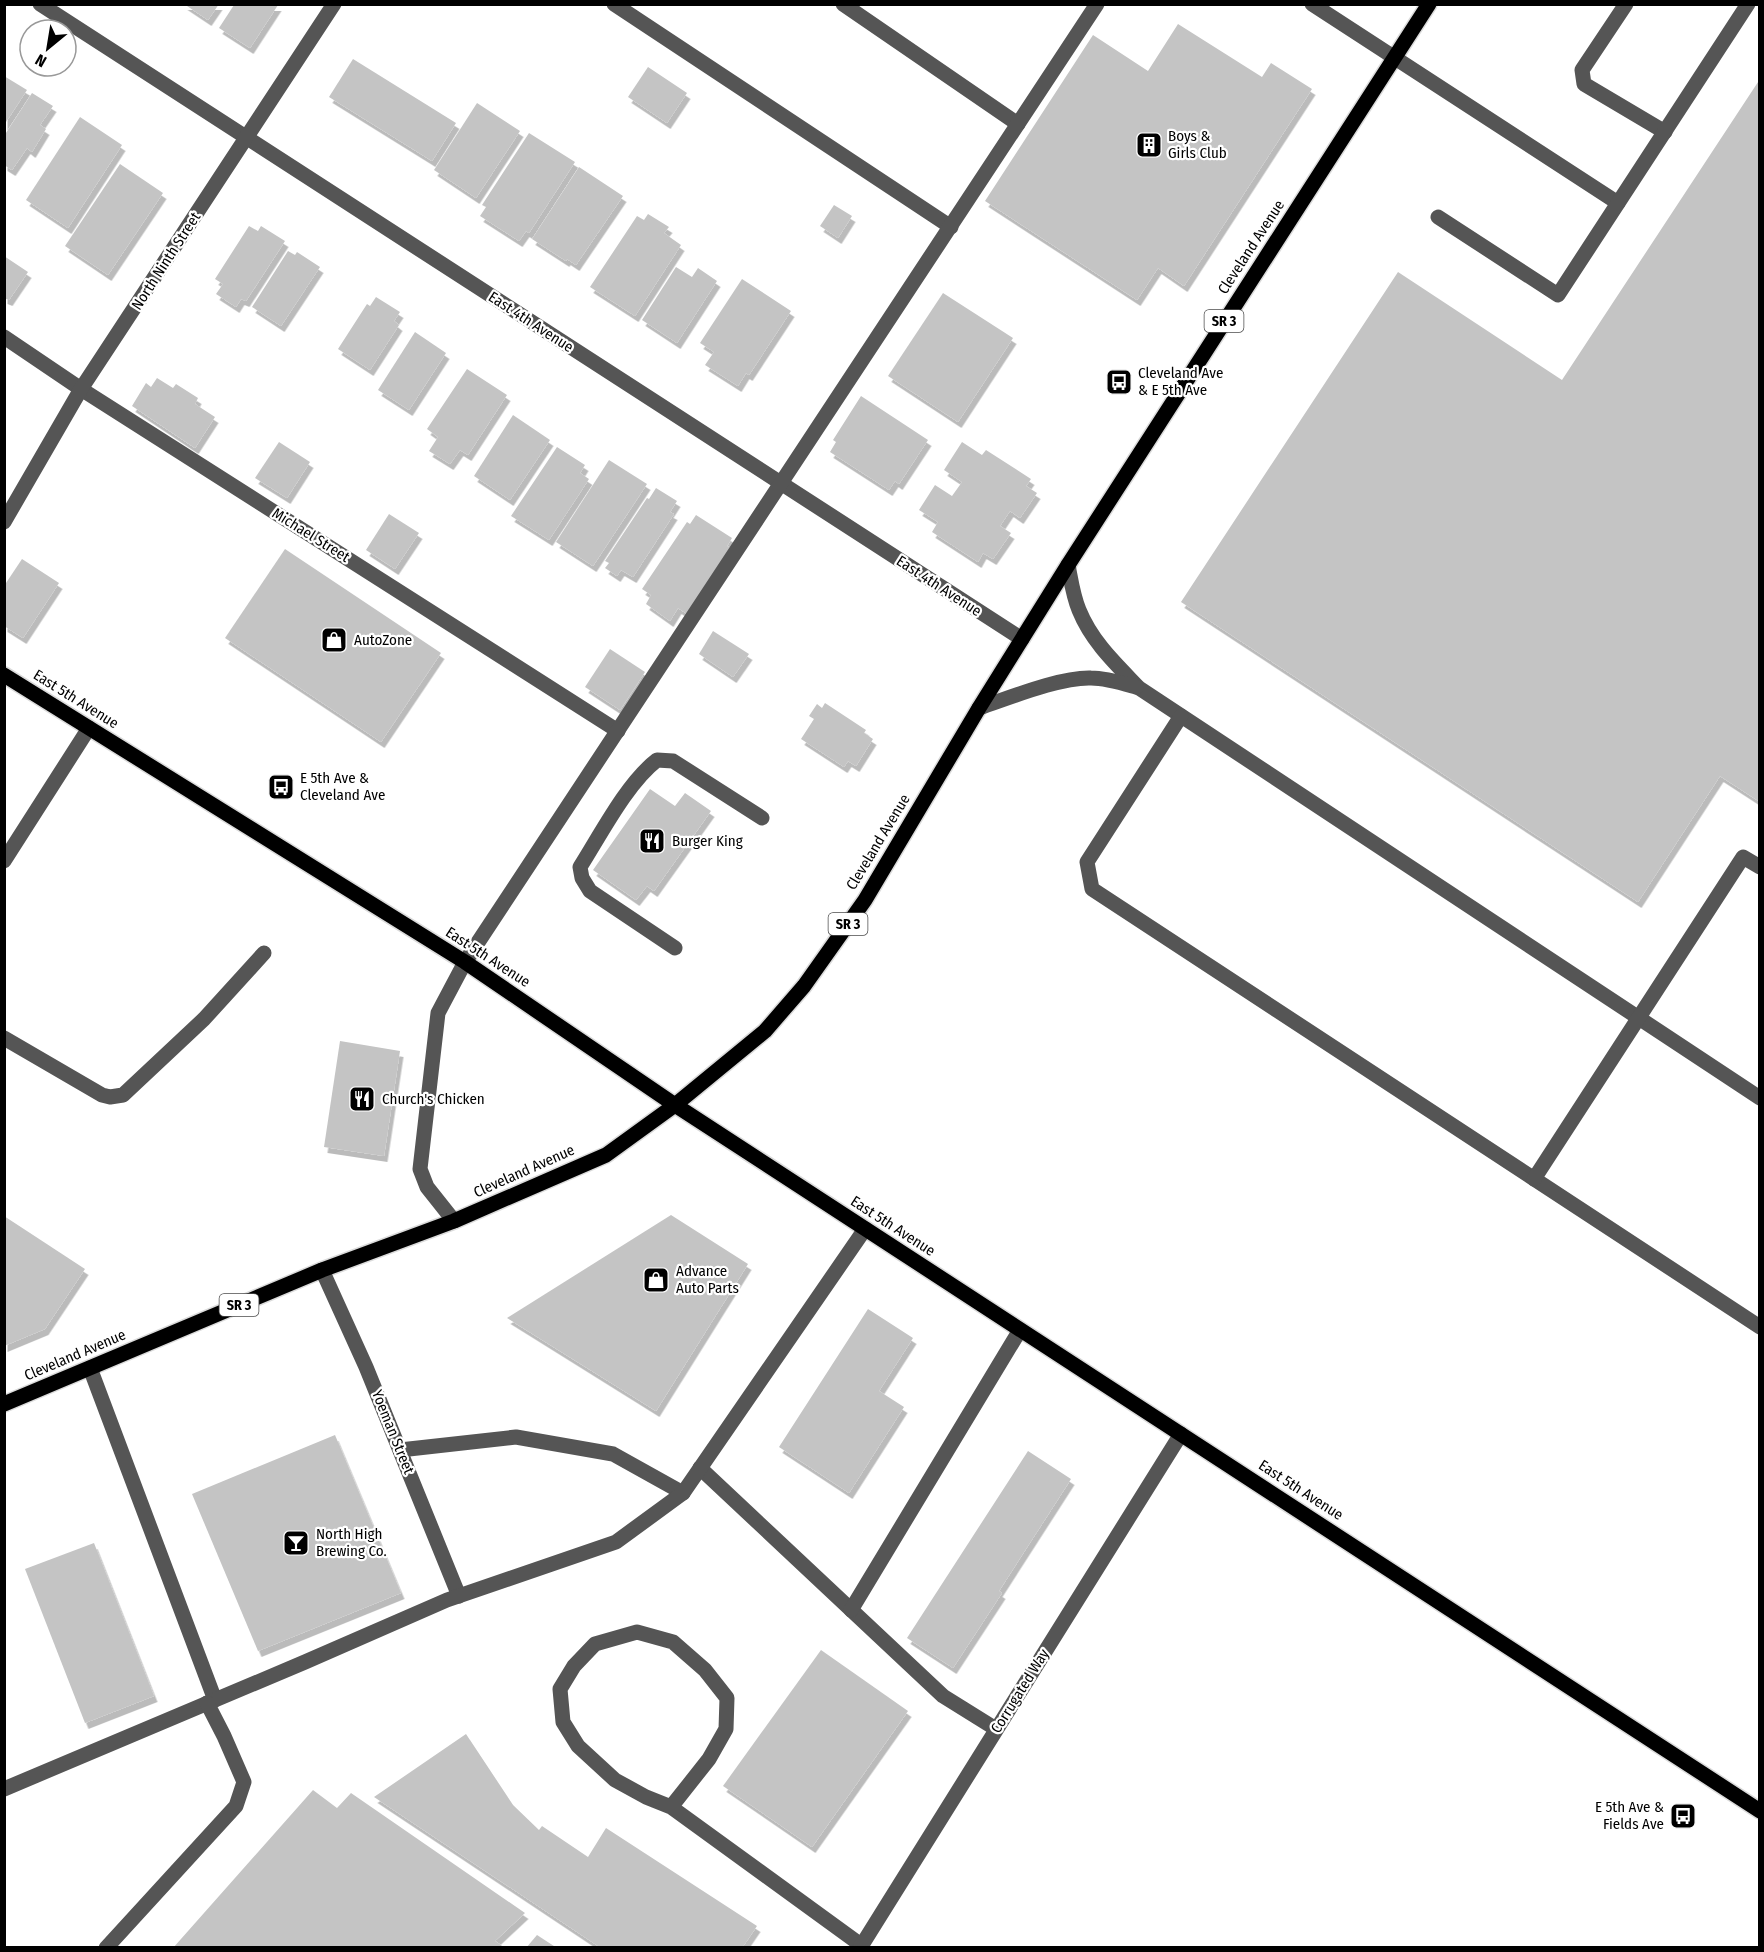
<svg xmlns="http://www.w3.org/2000/svg" width="1764" height="1952" font-family="'Fira Sans Condensed',sans-serif">
  <style>
    .building { fill: #c4c4c4; filter: url(#shadow) }
    .lines { fill: none; stroke-linecap: round; stroke-linejoin: round }
    .major-casing { stroke: #dbdbdb; stroke-width: 18 }
    .minor { stroke: #555; stroke-width: 15 }
    .major { stroke: #000; stroke-width: 15 }
    .labels { text-anchor: middle; dominant-baseline: central; stroke-width: 4.5; stroke-linejoin: round; paint-order: stroke }
    .shield { fill: #fff; stroke: #4c4c4c; stroke-width: 1.5 }
    .shield-label { font-size: 14px; font-weight: bold; fill: #000 }
    .poi-label { font-size: 15px; fill: #000; stroke: #fff; text-anchor: start }
    .street-label { font-size: 15px; fill: #000; stroke: #fff }
  </style>
  <defs>
    <filter id="shadow"><feDropShadow dx="3.5" dy="6" stdDeviation="0" flood-color="#0004"/></filter>
  </defs>
  <rect width="100%" height="100%" fill="#fff"/>
  <g class="building">
    <path d="M 184,4 L 219,4 L 208,20 Z"/>
    <path d="M 234,5 L 278,5 L 250,48 L 219,28 Z"/>
    <path d="M 1178,24 L 1262,77 L 1271,63 L 1312,89 L 1184,286 L 1158,268 L 1137,300 L 985,201 L 1093,35 L 1148,71 Z"/>
    <path d="M 353,59 L 456,123 L 432,161 L 329,97 Z"/>
    <path d="M 648,67 L 687,93 L 667,123 L 628,97 Z"/>
    <path d="M 4,76 L 27,90 L 4,125 Z"/>
    <path d="M 1760,79 L 1760,802 L 1720,776 L 1638,902 L 1181,602 L 1398,272 L 1562,380 Z"/>
    <path d="M 32,93 L 53,106 L 40,125 L 46,129 L 32,152 L 27,148 L 12,170 L 4,165 L 4,136 Z"/>
    <path d="M 477,103 L 520,131 L 476,198 L 434,170 Z"/>
    <path d="M 80,117 L 122,145 L 68,228 L 26,200 Z"/>
    <path d="M 529,133 L 575,162 L 529,233 L 526,231 L 519,241 L 480,216 L 486,207 L 482,205 Z"/>
    <path d="M 120,164 L 163,193 L 108,275 L 65,246 Z"/>
    <path d="M 579,167 L 623,196 L 576,265 L 567,259 L 566,261 L 532,239 Z"/>
    <path d="M 834,205 L 852,216 L 838,238 L 820,226 Z"/>
    <path d="M 648,214 L 669,227 L 664,233 L 681,245 L 635,316 L 590,287 L 637,216 L 644,220 Z"/>
    <path d="M 249,226 L 258,231 L 261,226 L 285,241 L 246,301 L 241,299 L 236,307 L 216,294 L 223,284 L 215,279 Z"/>
    <path d="M 288,251 L 295,255 L 297,252 L 320,267 L 281,326 L 252,307 Z"/>
    <path d="M 4,256 L 28,272 L 9,300 L 4,298 Z"/>
    <path d="M 676,267 L 692,277 L 698,268 L 717,281 L 677,343 L 642,320 Z"/>
    <path d="M 742,279 L 791,311 L 749,375 L 746,373 L 738,386 L 705,365 L 714,352 L 700,343 Z"/>
    <path d="M 943,293 L 1013,338 L 958,422 L 888,376 Z"/>
    <path d="M 376,297 L 400,312 L 394,321 L 399,325 L 370,370 L 338,349 L 367,304 L 370,306 Z"/>
    <path d="M 415,332 L 446,353 L 409,410 L 378,390 Z"/>
    <path d="M 467,369 L 507,395 L 468,455 L 460,450 L 450,464 L 429,451 L 438,437 L 427,429 Z"/>
    <path d="M 157,378 L 173,388 L 176,384 L 198,398 L 195,404 L 215,417 L 195,448 L 132,406 L 146,383 L 151,387 Z"/>
    <path d="M 861,396 L 928,440 L 899,484 L 895,481 L 889,490 L 830,452 L 836,442 L 833,440 Z"/>
    <path d="M 513,415 L 550,440 L 510,500 L 474,476 Z"/>
    <path d="M 279,442 L 310,462 L 287,498 L 255,478 Z"/>
    <path d="M 962,442 L 982,455 L 986,450 L 1031,479 L 1026,486 L 1037,493 L 1020,518 L 1010,511 L 1000,526 L 1011,533 L 993,559 L 983,553 L 978,562 L 932,532 L 938,522 L 919,510 L 935,485 L 952,496 L 962,482 L 944,470 Z"/>
    <path d="M 557,447 L 585,465 L 580,473 L 589,479 L 549,540 L 511,516 Z"/>
    <path d="M 609,460 L 647,484 L 593,566 L 556,542 Z"/>
    <path d="M 656,488 L 677,501 L 670,512 L 674,514 L 633,577 L 621,570 L 617,576 L 605,568 L 609,563 L 605,561 L 647,498 L 649,499 Z"/>
    <path d="M 389,514 L 419,533 L 395,569 L 366,550 Z"/>
    <path d="M 696,515 L 732,538 L 727,546 L 730,548 L 687,614 L 678,608 L 670,621 L 646,604 L 651,595 L 642,589 L 687,522 L 690,524 Z"/>
    <path d="M 285,549 L 441,653 L 381,742 L 225,638 Z"/>
    <path d="M 22,559 L 59,583 L 23,638 L 4,626 L 4,586 Z"/>
    <path d="M 713,631 L 749,654 L 733,677 L 699,654 Z"/>
    <path d="M 610,649 L 645,672 L 620,710 L 585,687 Z"/>
    <path d="M 825,703 L 866,730 L 864,733 L 873,739 L 856,766 L 848,761 L 844,767 L 801,739 L 814,719 L 809,716 L 817,704 L 822,708 Z"/>
    <path d="M 650,789 L 675,806 L 685,793 L 711,811 L 654,891 L 647,886 L 636,900 L 593,870 Z"/>
    <path d="M 340,1041 L 400,1051 L 384,1156 L 324,1147 Z"/>
    <path d="M 671,1215 L 748,1264 L 656,1411 L 507,1318 Z"/>
    <path d="M 4,1216 L 85,1269 L 45,1329 L 4,1346 Z"/>
    <path d="M 868,1309 L 913,1338 L 879,1391 L 904,1407 L 849,1493 L 779,1447 Z"/>
    <path d="M 335,1435 L 401,1593 L 258,1651 L 192,1494 Z"/>
    <path d="M 1028,1451 L 1071,1479 L 999,1591 L 1002,1593 L 953,1668 L 907,1638 Z"/>
    <path d="M 94,1543 L 154,1696 L 85,1723 L 25,1569 Z"/>
    <path d="M 821,1650 L 908,1711 L 812,1847 L 723,1786 Z"/>
    <path d="M 466,1734 L 513,1805 L 539,1830 L 542,1826 L 588,1857 L 606,1828 L 757,1926 L 742,1948 L 601,1948 L 374,1797 Z"/>
    <path d="M 313,1790 L 337,1808 L 351,1793 L 525,1913 L 495,1941 L 505,1948 L 173,1948 Z"/>
    <path d="M 537,1935 L 557,1948 L 526,1948 Z"/>
  </g>
  <g class="lines">
    <g class="major-casing">
      <g id="major">
        <path d="M 4,675 L 465,962 L 675,1105 L 1760,1811"/>
        <path d="M 4,1404 L 322,1270 L 454,1221 L 606,1155 L 675,1105 L 765,1031 L 804,986 L 865,900 L 979,708 L 1068,565 L 1429,4"/>
      </g>
    </g>
    <g class="minor">
      <path d="M 40,4 L 1022,639"/>
      <path d="M 614,4 L 951,227"/>
      <path d="M 843,4 L 1018,124"/>
      <path d="M 1312,4 L 1618,203"/>
      <path d="M 1626,4 L 1582,70 L 1584,84 L 1665,132"/>
      <path d="M 1438,217 L 1558,295 L 1748,4"/>
      <path d="M 4,337 L 81,389 L 618,731"/>
      <path d="M 4,522 L 81,389 L 334,4"/>
      <path d="M 1068,565 C 1071,580 1073,596 1079,610 C 1092,642 1116,664 1139,688 L 1760,1098"/>
      <path d="M 979,708 C 1009,698 1060,677 1091,678 C 1106,678 1122,683 1136,687"/>
      <path d="M 1181,716 L 1087,862 L 1092,889 L 1760,1327"/>
      <path d="M 4,861 L 89,728"/>
      <path d="M 675,948 L 590,891 L 582,878 L 580,867 C 601,834 627,783 657,760 L 673,761 L 762,818"/>
      <path d="M 4,1038 L 102,1095 L 110,1097 L 123,1095 L 204,1019 L 264,953"/>
      <path d="M 1534,1179 L 1743,857 L 1760,867"/>
      <path d="M 454,1221 L 427,1187 L 420,1169 L 438,1013 L 465,962 L 1097,4"/>
      <path d="M 322,1270 L 366,1367 L 459,1596"/>
      <path d="M 90,1368 L 215,1700"/>
      <path d="M 400,1450 L 516,1437 L 613,1454 L 683,1493"/>
      <path d="M 700,1468 L 943,1696 L 996,1729"/>
      <path d="M 851,1610 L 1020,1330"/>
      <path d="M 4,1789 L 305,1662 L 447,1600 L 616,1542 L 683,1493 L 865,1229"/>
      <path d="M 671,1807 L 709,1759 L 726,1729 L 727,1698 L 705,1670 L 673,1642 L 637,1632 L 595,1644 L 574,1666 L 560,1689 L 563,1722 L 578,1746 L 615,1780 L 646,1797 L 671,1807 L 861,1945"/>
      <path d="M 106,1948 L 236,1806 L 244,1782 L 224,1736 L 207,1703"/>
      <path d="M 860,1948 L 1181,1434"/>
    </g>
    <use href="#major" class="major"/>
  </g>
  <defs>
    <g id="building-square" transform="scale(1.35)"><rect x="-9" y="-9" width="18" height="18" rx="4" fill="#000" stroke="#fff"/><path d="M-4-6H4V6H1V3H-1V6H-4ZM-2.5-4.3h1.7v1.8h-1.7ZM.8-4.3h1.7v1.8H.8ZM-2.5-1h1.7V.8h-1.7ZM.8-1h1.7V.8H.8Z" fill="#fff"/></g>
    <g id="bus-square" transform="scale(1.35)"><rect x="-9" y="-9" width="18" height="18" rx="4" fill="#000" stroke="#fff"/><path d="M-5-6H5V4H4V6H2V4H-2V6H-4V4H-5ZM-3.5-4V0h7V-4ZM-3.5 1.2v1.5H-2V1.2ZM2 1.2v1.5H3.5V1.2Z" fill="#fff"/></g>
    <g id="shop-square" transform="scale(1.35)"><rect x="-9" y="-9" width="18" height="18" rx="4" fill="#000" stroke="#fff"/><path d="M-5-2.5h2.3a2.7 3.5 0 0 1 5.4 0H5L5.5 6h-11ZM-1.5-2.5h3a1.5 2.3 0 0 0-3 0Z" fill="#fff"/></g>
    <g id="restaurant-square" transform="scale(1.35)"><rect x="-9" y="-9" width="18" height="18" rx="4" fill="#000" stroke="#fff"/><path d="M-5-6h1v4h1v-4h1v4h1v-4h1v5L-1.5 .5V6h-2V.5L-5-1ZM5-6V6H3V1.5H1.5Q1.5-4 5-6Z" fill="#fff"/></g>
    <g id="bar-square" transform="scale(1.35)"><rect x="-9" y="-9" width="18" height="18" rx="4" fill="#000" stroke="#fff"/><path d="M-6-5H6L.8 .8V4.5H3.5V6h-7V4.5H-.8V.8Z" fill="#fff"/></g>
  </defs>
  <g fill-rule="evenodd">
    <use href="#building-square" x="1149" y="145"/>
    <use href="#bus-square" x="1119" y="382"/>
    <use href="#shop-square" x="334" y="640"/>
    <use href="#bus-square" x="281" y="787"/>
    <use href="#restaurant-square" x="652" y="841"/>
    <use href="#restaurant-square" x="362" y="1099"/>
    <use href="#shop-square" x="656" y="1280"/>
    <use href="#bar-square" x="296" y="1543"/>
    <use href="#bus-square" x="1683" y="1816"/>
  </g>
  <g class="labels">
    <g class="shield">
      <rect x="1204.5" y="310" width="39" height="22" rx="4.5"/>
      <rect x="828.5" y="913" width="39" height="22" rx="4.5"/>
      <rect x="219.5" y="1294" width="39" height="22" rx="4.5"/>
    </g>
    <g class="shield-label">
      <text x="1224" y="321">SR 3</text>
      <text x="848" y="924">SR 3</text>
      <text x="239" y="1305">SR 3</text>
    </g>
    <g class="poi-label">
      <text x="1168" y="136">Boys &amp;<tspan x="1168" dy="17">Girls Club</tspan></text>
      <text x="1138" y="373">Cleveland Ave<tspan x="1138" dy="17">&amp; E 5th Ave</tspan></text>
      <text x="354" y="640">AutoZone</text>
      <text x="300" y="778">E 5th Ave &amp;<tspan x="300" dy="17">Cleveland Ave</tspan></text>
      <text x="672" y="841">Burger King</text>
      <text x="382" y="1099">Church's Chicken</text>
      <text x="676" y="1271">Advance<tspan x="676" dy="17">Auto Parts</tspan></text>
      <text x="316" y="1534">North High<tspan x="316" dy="17">Brewing Co.</tspan></text>
      <text x="1664" y="1807" text-anchor="end">E 5th Ave &amp;<tspan x="1664" dy="17">Fields Ave</tspan></text>
    </g>
    <g class="street-label">
      <text transform="translate(1251 247) rotate(-57)">Cleveland Avenue</text>
      <text transform="translate(166 261) rotate(-57)">North Ninth Street</text>
      <text transform="translate(531 322) rotate(33)">East 4th Avenue</text>
      <text transform="translate(311 535) rotate(32)">Michael Street</text>
      <text transform="translate(939 586) rotate(33)">East 4th Avenue</text>
      <text transform="translate(76 699) rotate(32)">East 5th Avenue</text>
      <text transform="translate(878 842) rotate(-59)">Cleveland Avenue</text>
      <text transform="translate(488 957) rotate(33)">East 5th Avenue</text>
      <text transform="translate(524 1171) rotate(-24)">Cleveland Avenue</text>
      <text transform="translate(893 1226) rotate(33)">East 5th Avenue</text>
      <text transform="translate(75 1355) rotate(-23)">Cleveland Avenue</text>
      <text transform="translate(393 1432) rotate(68)">Yoeman Street</text>
      <text transform="translate(1301 1490) rotate(33)">East 5th Avenue</text>
      <text transform="translate(1020 1691) rotate(-58)">Corrugated Way</text>
    </g>
  </g>
  <rect width="1764" height="1952" fill="none" stroke="#000000" stroke-width="12"/>
  <g transform="translate(48 48) rotate(210)"><circle r="28" fill="#ffffff" stroke="#999999" stroke-width="1.5"/>
  <path d="M0-4.5L10 22L0 15L-10 22Z" fill="#000000"/>
  <text y="-9" font-size="16" font-weight="bold" text-anchor="middle" fill="#000000">N</text>
  </g>
</svg>
